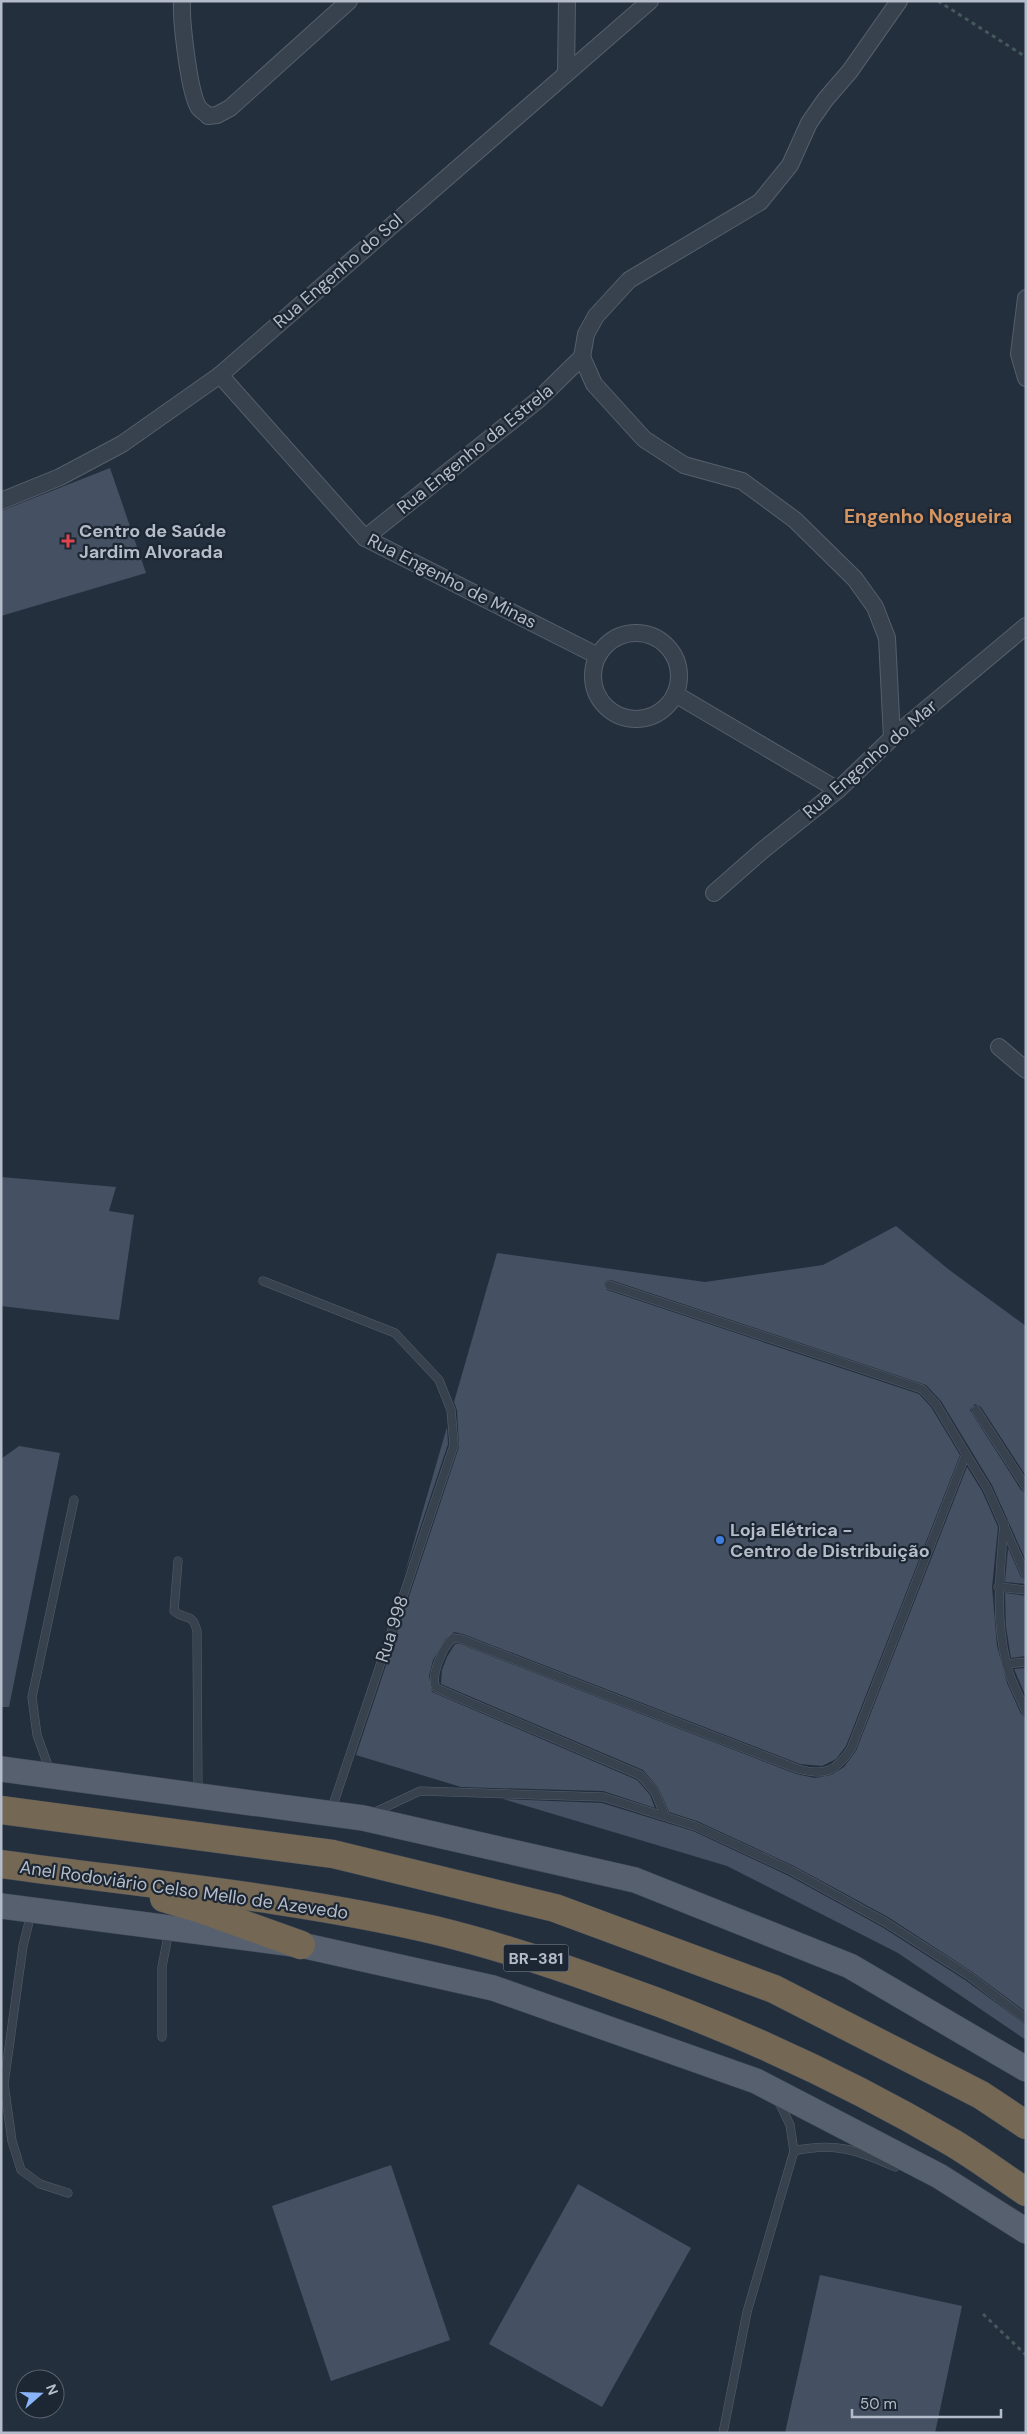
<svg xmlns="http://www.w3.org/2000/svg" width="1027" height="2434" font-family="'DM Sans',sans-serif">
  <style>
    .building { fill: #455162 }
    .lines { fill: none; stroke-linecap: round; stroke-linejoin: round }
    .service-casing { stroke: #565f6c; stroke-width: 9 }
    .minor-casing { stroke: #565f6c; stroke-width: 18 }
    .primary-casing { stroke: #414a57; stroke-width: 26 }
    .motorway-casing { stroke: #434c59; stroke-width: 29 }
    .path { stroke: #44595c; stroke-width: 3; stroke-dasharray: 4 4; stroke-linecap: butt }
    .service { stroke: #38414e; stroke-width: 8 }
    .minor { stroke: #38414e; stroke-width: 16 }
    .primary { stroke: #56606e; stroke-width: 25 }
    .motorway { stroke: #746855; stroke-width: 28 }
    .health-dot { fill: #e0444e; stroke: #1d2633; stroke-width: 2 }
    .shop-dot { fill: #3f7fe0; stroke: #1d2633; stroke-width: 2 }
    .labels { text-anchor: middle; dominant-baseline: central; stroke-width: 4.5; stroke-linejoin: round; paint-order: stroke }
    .shield { fill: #1d2633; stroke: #878f9c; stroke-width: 1 }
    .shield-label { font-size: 16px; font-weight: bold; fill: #b4bcc9 }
    .street-label { font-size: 18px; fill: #b4bcc9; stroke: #1d2633 }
    .poi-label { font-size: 18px; font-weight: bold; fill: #b4bcc9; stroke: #1d2633; text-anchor: start }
    .neighbourhood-label { font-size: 19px; font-weight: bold; fill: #d59563; stroke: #1d2633 }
  </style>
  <rect width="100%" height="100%" fill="#242f3e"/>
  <g class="building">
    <path d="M 110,468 L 146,573 L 1,616 L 1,511 Z"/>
    <path d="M 1,1177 L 116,1187 L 109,1211 L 134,1215 L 119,1320 L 1,1306 Z"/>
    <path d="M 896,1226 L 948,1269 L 1026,1326 L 1026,1476 L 981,1407 L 975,1404 L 970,1410 L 1021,1490 L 1026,1493 L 1026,1561 L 992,1485 L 941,1401 L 926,1385 L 611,1280 L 606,1281 L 604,1284 L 607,1290 L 919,1394 L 931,1407 L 960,1455 L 846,1746 L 836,1759 L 822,1766 L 800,1764 L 463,1634 L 454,1632 L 445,1639 L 433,1660 L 429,1676 L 432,1692 L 637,1780 L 650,1795 L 655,1808 L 603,1791 L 461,1787 L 356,1755 L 459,1447 L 457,1410 L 454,1402 L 497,1253 L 705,1282 L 823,1265 Z"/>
    <path d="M 447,1427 L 448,1444 L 404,1576 Z"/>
    <path d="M 19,1446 L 60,1453 L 9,1707 L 1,1707 L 1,1459 Z"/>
    <path d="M 967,1467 L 982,1491 L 998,1527 L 992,1587 L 997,1646 L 1007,1683 L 1021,1714 L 1026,1718 L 1026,2012 L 971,1971 L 888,1917 L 794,1866 L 697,1821 L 669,1812 L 659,1789 L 643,1770 L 441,1684 L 442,1670 L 447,1657 L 455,1644 L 460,1644 L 796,1774 L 815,1778 L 831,1775 L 844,1767 L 856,1751 Z"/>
    <path d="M 1008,1548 L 1021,1577 L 1026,1581 L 1026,1584 L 1005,1582 Z"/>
    <path d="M 1005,1593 L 1026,1596 L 1026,1656 L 1011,1658 L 1006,1627 Z"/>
    <path d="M 1026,1668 L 1026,1697 L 1014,1669 Z"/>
    <path d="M 503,1799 L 602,1803 L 693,1831 L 789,1876 L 882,1927 L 965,1980 L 1026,2025 L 1026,2040 L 898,1953 L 727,1866 Z"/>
    <path d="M 391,2165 L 450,2340 L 331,2381 L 272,2206 Z"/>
    <path d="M 578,2184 L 691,2248 L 602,2407 L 489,2344 Z"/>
    <path d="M 820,2275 L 962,2306 L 935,2433 L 785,2433 Z"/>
  </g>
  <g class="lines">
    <g class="service-casing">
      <g id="service">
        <path d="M 263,1281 L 395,1333 L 439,1380 L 451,1410 L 454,1445 L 331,1811"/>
        <path d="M 609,1285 L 922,1389 L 936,1404 L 966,1454"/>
        <path d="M 976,1410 L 1026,1487"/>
        <path d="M 1004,1524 C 1000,1571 995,1616 1006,1662 C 1009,1679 1020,1696 1026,1712"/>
        <path d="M 178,1561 L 174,1611 C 185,1621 192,1611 197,1631 L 198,1793"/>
        <path d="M 998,1587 L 1026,1590"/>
        <path d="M 1006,1664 L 1026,1662"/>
        <path d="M 50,1771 L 37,1735 L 32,1697 L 74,1500"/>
        <path d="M 373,1813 L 420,1791 L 603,1797 L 695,1826 L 792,1871 L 885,1922 L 968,1975 L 1026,2019"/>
        <path d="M 665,1816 L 655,1792 L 640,1775 L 436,1688 C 430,1676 443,1646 453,1638 L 461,1639 L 798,1769 C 825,1776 835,1772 851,1749 L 966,1454 L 987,1488 L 1026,1575"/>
        <path d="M 31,1914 L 23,1946 L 4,2084 L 12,2141 L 21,2170 L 40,2184 L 68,2193"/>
        <path d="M 162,2037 L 162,1967 L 169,1931"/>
        <path d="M 794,2151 C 835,2142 858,2150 895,2167"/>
        <path d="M 723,2433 L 747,2312 L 794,2151 L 790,2125 L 779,2102"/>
      </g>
    </g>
    <g class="minor-casing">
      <g id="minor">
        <path d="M 182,1 C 181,20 189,94 199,108 C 201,111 206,113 208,116 L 217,115 L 230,108 L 349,1"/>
        <path d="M 566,74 L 567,1"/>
        <path d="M 1026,298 L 1019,354 L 1026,378"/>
        <path d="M 582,357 L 594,384 L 644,439 L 684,465 L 742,481 L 795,520 L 855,579 L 875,607 L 887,638 L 892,738"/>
        <path d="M 582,357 L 586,334 L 596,316 L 629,280 L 760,202 L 790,165 L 809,123 L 825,100 L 850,71 L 899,1"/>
        <path d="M 220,375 L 365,538 L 598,656"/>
        <path d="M 1,501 L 60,477 L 122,444 L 220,375 L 650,1"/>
        <path d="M 365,538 L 538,400 L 582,357"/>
        <circle cx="636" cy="676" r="43"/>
        <path d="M 675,694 L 838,790"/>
        <path d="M 714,893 L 763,850 L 838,790 L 892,738 L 1026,626"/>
        <path d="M 999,1047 L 1026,1070"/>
      </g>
    </g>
    <g class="primary-casing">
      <g id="primary">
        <path d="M 1,1769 L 363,1818 L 635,1880 L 850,1966 L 1026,2069"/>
        <path d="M 1,1906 L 301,1945 L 493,1988 L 756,2081 L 939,2176 L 1026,2231"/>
      </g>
    </g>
    <g class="motorway-casing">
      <g id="motorway">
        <path d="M 1,1810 L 333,1854 L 555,1908 L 774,1989 L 981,2095 L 1026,2125"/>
        <path d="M 1,1864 C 146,1884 291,1897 434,1930 C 496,1945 556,1965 616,1987 C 733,2028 846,2080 953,2143 C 978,2158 1002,2176 1026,2192"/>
        <path d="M 164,1898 L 201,1909 L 301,1945"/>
      </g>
    </g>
    <g class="path">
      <path d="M 938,1 L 1026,57"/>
      <path d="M 983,2314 L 1026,2355"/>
    </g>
    <use href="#service" class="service"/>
    <use href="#minor" class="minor"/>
    <use href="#primary" class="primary"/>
    <use href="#motorway" class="motorway"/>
  </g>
  <path class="health-dot" d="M65.5 533.5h5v5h5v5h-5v5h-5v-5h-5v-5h5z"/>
  <circle class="shop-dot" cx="720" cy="1540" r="5"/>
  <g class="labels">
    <rect class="shield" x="503.5" y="1944.5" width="65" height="27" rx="4"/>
    <g class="shield-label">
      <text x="536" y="1958">BR-381</text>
    </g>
    <g class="street-label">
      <text transform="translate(338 271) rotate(-41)">Rua Engenho do Sol</text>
      <text transform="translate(475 449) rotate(-39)">Rua Engenho da Estrela</text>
      <text transform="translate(452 581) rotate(27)">Rua Engenho de Minas</text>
      <text transform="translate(870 759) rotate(-41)">Rua Engenho do Mar</text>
      <text transform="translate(392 1629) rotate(-72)">Rua 998</text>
      <text transform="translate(184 1890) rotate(8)">Anel Rodoviário Celso Mello de Azevedo</text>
    </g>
    <g class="poi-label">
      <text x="79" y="531">Centro de Saúde<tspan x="79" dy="21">Jardim Alvorada</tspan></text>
      <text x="730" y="1530">Loja Elétrica -<tspan x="730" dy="21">Centro de Distribuição</tspan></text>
    </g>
    <g class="neighbourhood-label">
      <text x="928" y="516">Engenho Nogueira</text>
    </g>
  </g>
  <rect width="1027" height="2434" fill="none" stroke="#b4bcc9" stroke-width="5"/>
  <g transform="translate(40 2394) rotate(70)"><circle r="24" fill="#1d2633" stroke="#59626f"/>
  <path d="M0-4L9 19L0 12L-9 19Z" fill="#8ab4f8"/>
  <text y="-8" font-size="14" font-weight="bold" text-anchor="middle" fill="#b4bcc9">N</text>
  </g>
  <path d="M852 2409v8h149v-8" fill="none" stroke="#b4bcc9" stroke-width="2.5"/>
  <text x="860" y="2409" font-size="15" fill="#b4bcc9" stroke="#1d2633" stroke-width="4" paint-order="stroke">50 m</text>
</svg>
